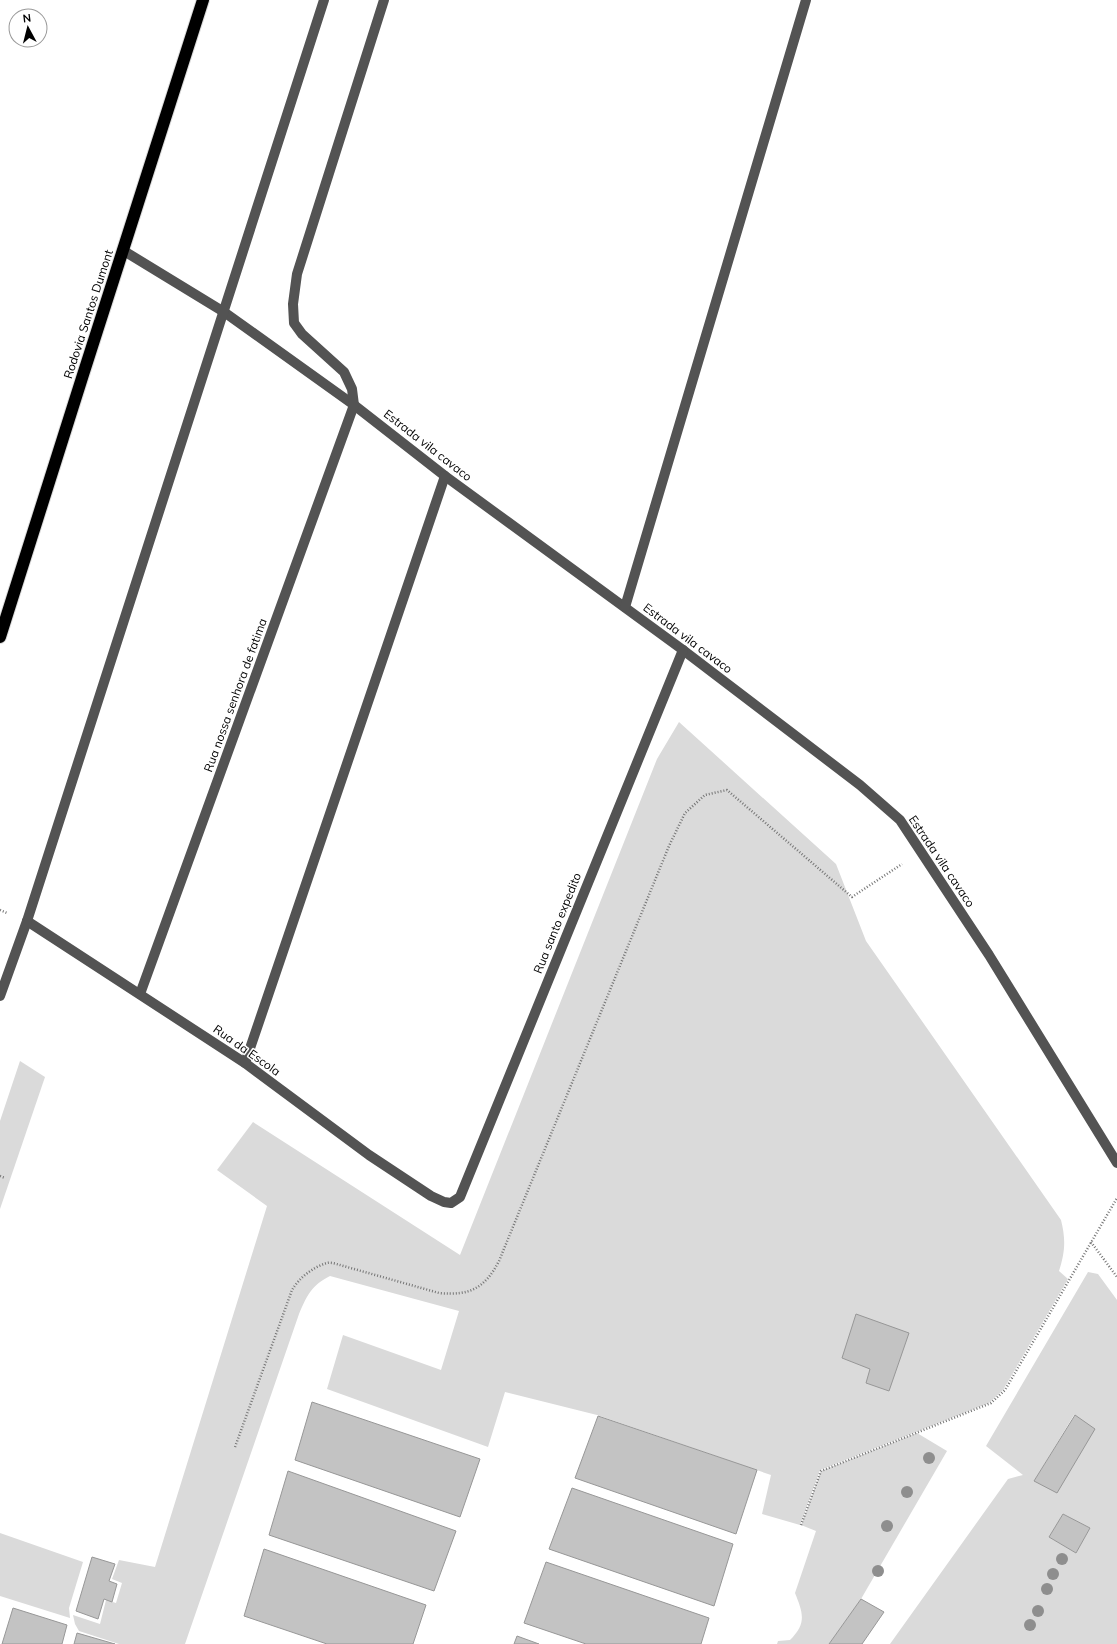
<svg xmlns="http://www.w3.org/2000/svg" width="1117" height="1644" font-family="Mulish,sans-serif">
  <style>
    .green { fill: #dadada; fill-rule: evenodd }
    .building { fill: #c3c3c3; stroke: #979797 }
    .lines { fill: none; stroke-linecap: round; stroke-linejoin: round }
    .highway-casing { stroke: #dbdbdb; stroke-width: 14 }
    .path { stroke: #757575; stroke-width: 2.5; stroke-dasharray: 1 2; stroke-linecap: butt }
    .minor { stroke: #535353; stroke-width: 10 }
    .highway { stroke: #000; stroke-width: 12 }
    .tree { fill: #8e8e8e }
    .labels { text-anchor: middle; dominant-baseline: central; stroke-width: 3; stroke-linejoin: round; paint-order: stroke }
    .street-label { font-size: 12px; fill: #000; stroke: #fff }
  </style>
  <rect width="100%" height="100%" fill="#fff"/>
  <g class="green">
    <path d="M 679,722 L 836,864 L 866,941 L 1061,1220 C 1066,1240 1065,1252 1059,1271 L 1068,1279 L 1003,1390 L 989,1403 L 820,1470 L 800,1525 L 762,1514 L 771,1475 L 597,1415 L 505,1392 L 488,1447 L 327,1389 L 343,1335 L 441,1370 L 459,1311 L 330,1276 C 312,1285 307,1295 299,1314 L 185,1644 L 119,1644 L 79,1631 L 75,1624 L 73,1615 L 100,1624 L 106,1600 L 116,1603 L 122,1583 L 112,1579 L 119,1560 L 155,1567 L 267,1206 L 217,1170 L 253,1122 L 460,1255 L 657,759 Z"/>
    <path d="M 20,1061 L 45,1077 L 0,1209 L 0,1121 Z"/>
    <path d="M 1088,1272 L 1098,1274 L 1117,1300 L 1117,1644 L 890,1644 L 1008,1479 L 1023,1475 L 986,1446 ZM 1074,1415 L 1094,1429 L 1034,1481 ZM 1063,1514 L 1090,1528 L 1076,1553 L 1049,1537 Z"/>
    <path d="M 917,1433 L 947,1451 L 861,1599 L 829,1644 L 777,1644 L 778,1641 L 790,1640 C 807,1623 803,1613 795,1593 L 816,1531 L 801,1525 L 821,1471 Z"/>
    <path d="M 0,1533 L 83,1562 L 69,1608 L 70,1618 L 0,1596 Z"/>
  </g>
  <g class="building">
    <path d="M 856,1314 L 909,1333 L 889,1391 L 866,1383 L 870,1369 L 842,1358 Z"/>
    <path d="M 312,1402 L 480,1459 L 460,1517 L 295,1460 Z"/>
    <path d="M 1075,1415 L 1095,1429 L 1057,1493 L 1034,1481 Z"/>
    <path d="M 598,1416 L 757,1470 L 736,1534 L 575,1478 Z"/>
    <path d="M 288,1471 L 456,1531 L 434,1591 L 269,1535 Z"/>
    <path d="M 572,1488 L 733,1544 L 714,1606 L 549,1549 Z"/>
    <path d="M 1063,1514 L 1090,1528 L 1076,1553 L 1049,1537 Z"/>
    <path d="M 264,1549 L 426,1605 L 413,1644 L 327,1644 L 244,1616 Z"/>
    <path d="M 92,1557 L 115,1564 L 109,1581 L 117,1584 L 112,1602 L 104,1599 L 98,1619 L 76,1611 Z"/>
    <path d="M 546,1562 L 709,1618 L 701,1644 L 586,1644 L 524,1623 Z"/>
    <path d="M 861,1599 L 884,1612 L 862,1644 L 829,1644 Z"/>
    <path d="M 13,1608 L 67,1625 L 62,1644 L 2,1644 Z"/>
    <path d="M 77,1633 L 115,1644 L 74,1644 Z"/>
    <path d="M 517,1636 L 539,1644 L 514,1644 Z"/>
  </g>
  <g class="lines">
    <g class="highway-casing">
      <path id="highway" d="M 0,637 C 66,424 136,213 203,0"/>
    </g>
    <g class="path">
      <path d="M 0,910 L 7,913"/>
      <path d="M 0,1176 L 5,1178"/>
      <path d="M 1091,1242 L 1117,1277"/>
      <path d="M 235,1447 L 292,1290 C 299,1278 313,1267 327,1263 C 331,1262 336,1264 340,1265 L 439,1293 C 470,1296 485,1288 499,1261 L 669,846 L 685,813 L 705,795 L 727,790 L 852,897 L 902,864"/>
      <path d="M 801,1525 L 821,1471 L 991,1403 L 1005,1390 L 1117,1198"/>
    </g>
    <g class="minor">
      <path d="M 124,251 L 224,312 L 354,405 L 445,476 L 683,650 L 860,785 L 900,820 L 989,955 L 1117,1163"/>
      <path d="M 625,607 L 806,0"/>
      <path d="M 27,921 L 245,1063 L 369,1155 L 431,1196 L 444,1202 L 451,1203 L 460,1197 L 683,650"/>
      <path d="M 140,994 L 354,405 L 352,389 L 344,372 L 302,334 L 294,323 L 293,304 L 297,274 L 384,0"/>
      <path d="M 0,996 L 27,921 L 324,0"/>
      <path d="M 245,1063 L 445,476"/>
    </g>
    <use href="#highway" class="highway"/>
  </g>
  <g class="tree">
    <circle cx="929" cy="1458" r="6"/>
    <circle cx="907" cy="1492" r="6"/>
    <circle cx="887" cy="1526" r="6"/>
    <circle cx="1062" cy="1559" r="6"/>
    <circle cx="878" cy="1571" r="6"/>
    <circle cx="1053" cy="1574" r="6"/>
    <circle cx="1047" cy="1589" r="6"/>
    <circle cx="1038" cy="1611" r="6"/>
    <circle cx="1030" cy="1625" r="6"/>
  </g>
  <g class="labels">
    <g class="street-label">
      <text transform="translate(88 314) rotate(-72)">Rodovia Santos Dumont</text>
      <text transform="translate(428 445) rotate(38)">Estrada vila cavaco</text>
      <text transform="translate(688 638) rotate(37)">Estrada vila cavaco</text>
      <text transform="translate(235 695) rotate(-70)">Rua nossa senhora de fatima</text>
      <text transform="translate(942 861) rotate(56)">Estrada vila cavaco</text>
      <text transform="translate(557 923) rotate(-68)">Rua santo expedito</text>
      <text transform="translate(247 1050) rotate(35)">Rua da Escola</text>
    </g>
  </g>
  <g transform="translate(28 28) rotate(353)"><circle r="19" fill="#ffffff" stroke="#999999"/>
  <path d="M0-3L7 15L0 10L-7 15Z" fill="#000000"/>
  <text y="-6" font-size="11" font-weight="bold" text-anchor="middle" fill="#000000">N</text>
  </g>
</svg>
